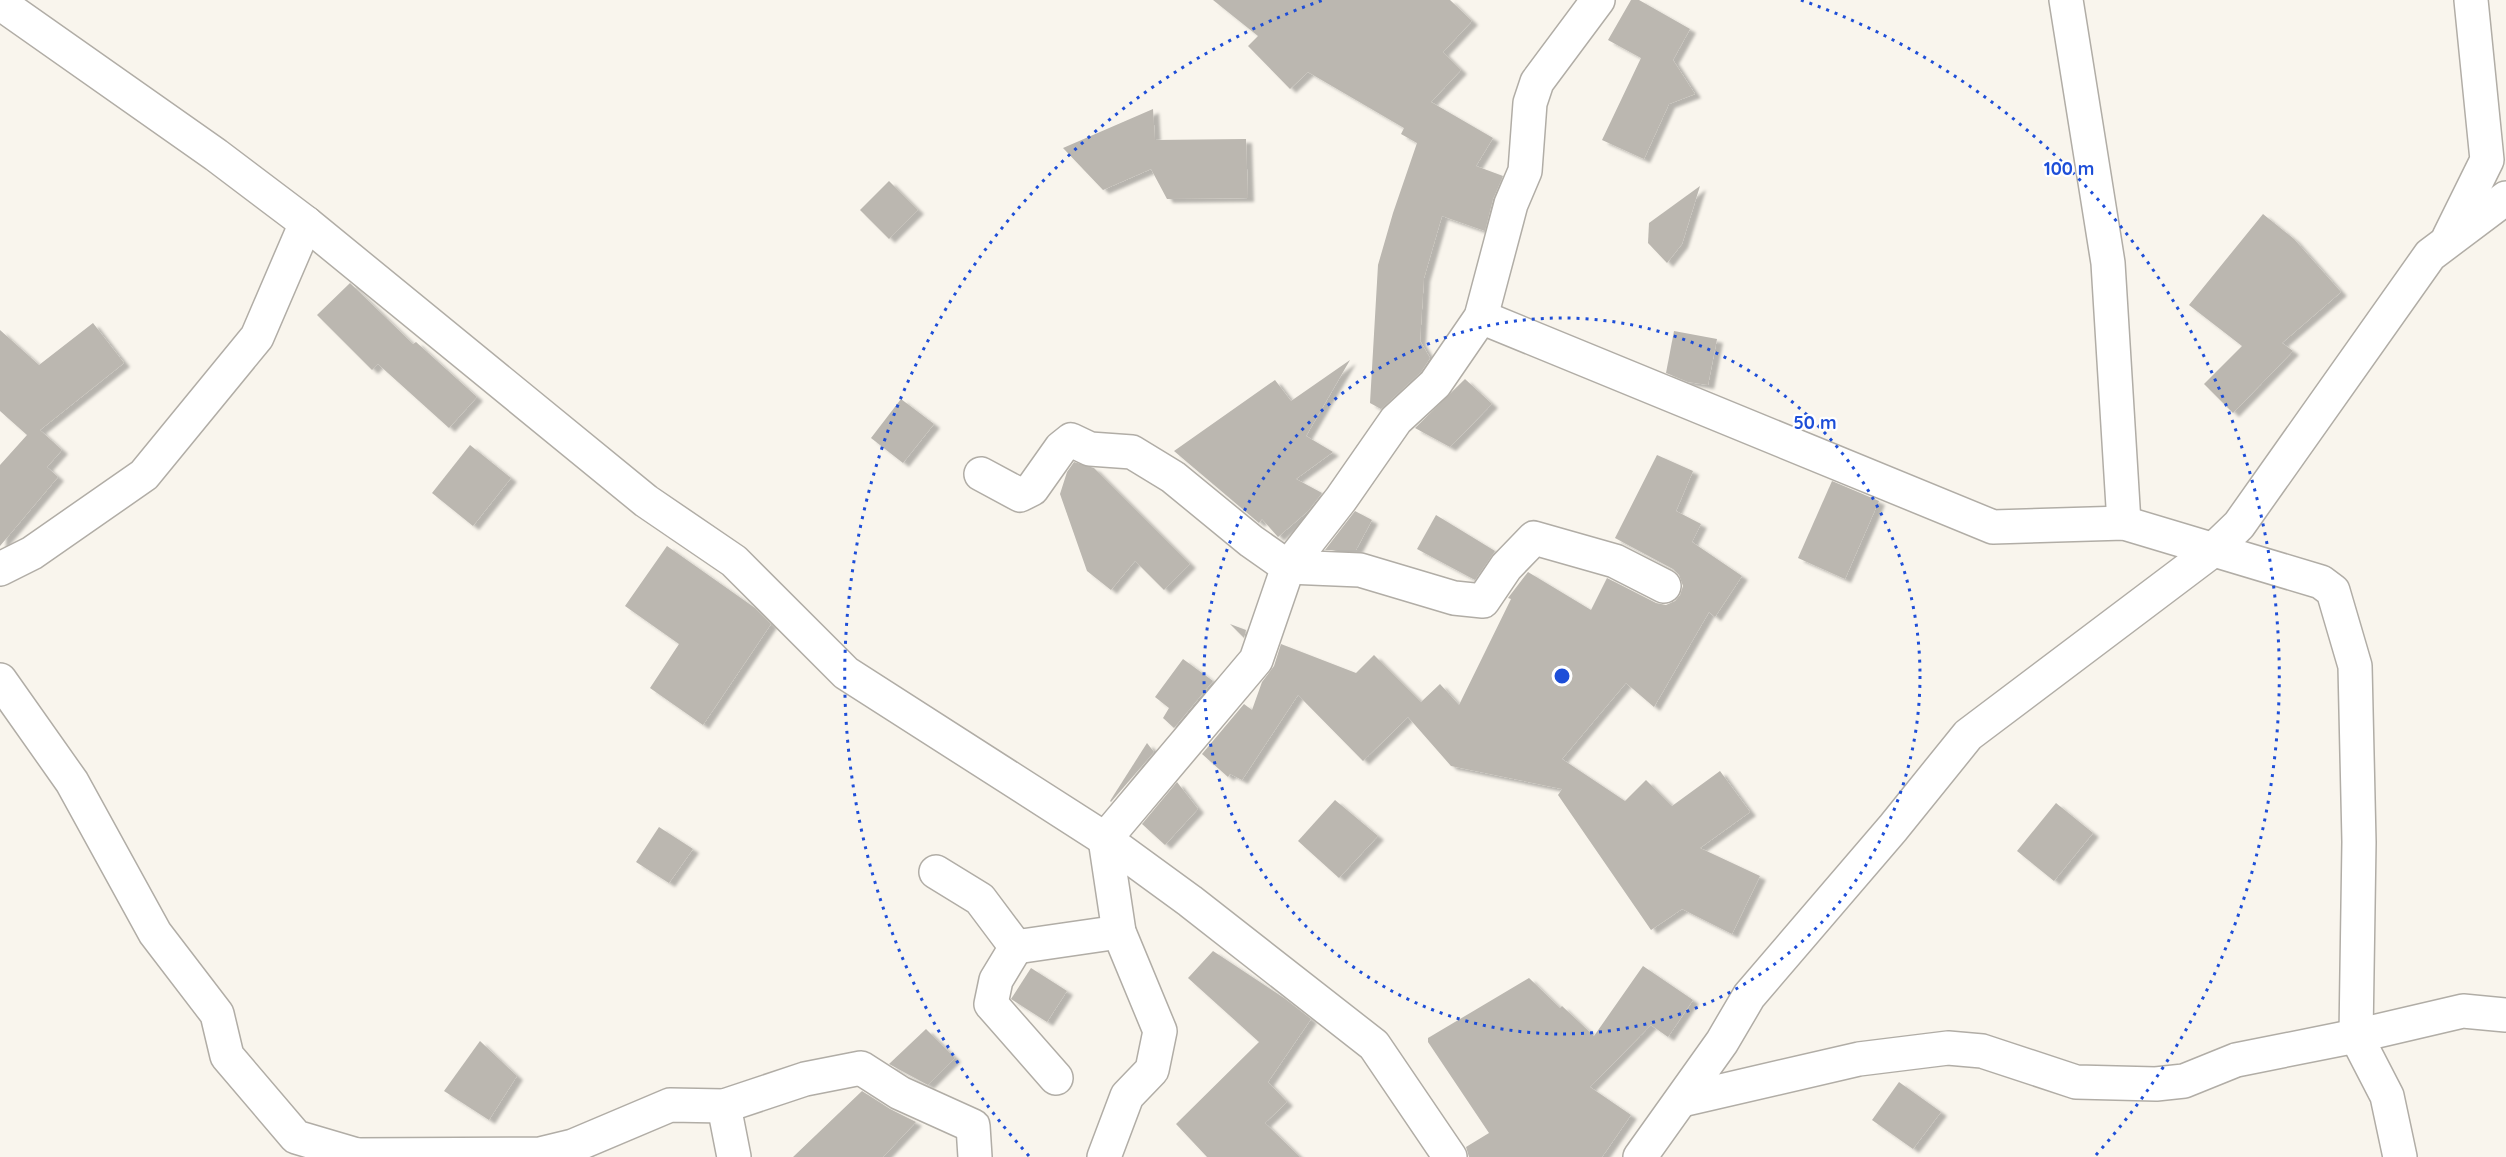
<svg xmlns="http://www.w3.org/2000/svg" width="2506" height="1157" font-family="Quicksand,sans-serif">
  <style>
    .building { fill: #bbb7b0; filter: url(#shadow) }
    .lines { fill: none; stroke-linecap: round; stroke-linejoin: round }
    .minor-casing { stroke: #b1ada6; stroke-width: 36 }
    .minor { stroke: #fff; stroke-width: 33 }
    .ring { fill: none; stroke: #1d4ed8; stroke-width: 3; stroke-dasharray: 3 6 }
    .centre { fill: #1d4ed8; stroke: #fff; stroke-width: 3 }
    .ring-label { font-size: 18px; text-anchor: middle; font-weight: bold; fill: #1d4ed8; stroke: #fff; stroke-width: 4.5; stroke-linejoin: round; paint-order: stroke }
  </style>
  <defs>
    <filter id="shadow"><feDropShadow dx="6" dy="4" stdDeviation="1.5" flood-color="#0004"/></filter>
  </defs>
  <rect width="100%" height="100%" fill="#f9f5ed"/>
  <g class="building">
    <path d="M 1213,0 L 1450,0 L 1472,21 L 1443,52 L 1461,70 L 1431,102 L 1493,138 L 1476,166 L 1503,176 L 1493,199 L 1485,231 L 1442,216 L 1424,278 L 1420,341 L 1430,358 L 1421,372 L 1381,409 L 1370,403 L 1378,265 L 1393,213 L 1417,143 L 1401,134 L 1404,128 L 1308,72 L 1290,89 L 1248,46 L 1258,36 Z"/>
    <path d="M 1631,0 L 1639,0 L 1690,29 L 1673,60 L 1695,94 L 1669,104 L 1644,159 L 1602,140 L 1641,58 L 1608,40 Z"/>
    <path d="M 1153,109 L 1155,140 L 1246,139 L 1248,198 L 1167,199 L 1151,169 L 1103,190 L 1063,148 Z"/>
    <path d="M 889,181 L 918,210 L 889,239 L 860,210 Z"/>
    <path d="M 1700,186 L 1682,244 L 1667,263 L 1648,243 L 1649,223 Z"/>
    <path d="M 2263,214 L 2294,239 L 2341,292 L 2282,343 L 2293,351 L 2233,413 L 2204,384 L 2242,346 L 2189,305 Z"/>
    <path d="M 350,283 L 413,344 L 416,342 L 477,397 L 449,428 L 378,364 L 372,370 L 317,315 Z"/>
    <path d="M 93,323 L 124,363 L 40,430 L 62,450 L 47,467 L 58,477 L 0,546 L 0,465 L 27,435 L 0,411 L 0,330 L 39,365 Z"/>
    <path d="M 1674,331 L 1717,339 L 1708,385 L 1688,382 L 1666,373 Z"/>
    <path d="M 1350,360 L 1306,436 L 1333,452 L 1296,479 L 1322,493 L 1308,511 L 1278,537 L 1262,519 L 1259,523 L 1174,451 L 1275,380 L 1291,401 Z"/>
    <path d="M 1465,379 L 1492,404 L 1450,447 L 1415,428 Z"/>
    <path d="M 901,399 L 934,424 L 903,463 L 871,438 Z"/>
    <path d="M 470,445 L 511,478 L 473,526 L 432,493 Z"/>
    <path d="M 1657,455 L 1693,471 L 1676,511 L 1701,524 L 1692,542 L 1742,576 L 1715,617 L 1709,612 L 1654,707 L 1626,683 L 1562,759 L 1625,801 L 1646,780 L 1672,806 L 1720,771 L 1750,812 L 1700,848 L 1760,876 L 1732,934 L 1682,909 L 1651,930 L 1558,795 L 1562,789 L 1451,766 L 1408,717 L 1363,761 L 1298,695 L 1242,780 L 1230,774 L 1228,777 L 1202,754 L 1244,704 L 1252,710 L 1262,682 L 1274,666 L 1281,644 L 1356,673 L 1374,655 L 1421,702 L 1440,684 L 1459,705 L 1511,599 L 1508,598 L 1528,572 L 1591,610 L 1607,578 L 1656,603 L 1666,605 L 1675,601 L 1680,595 L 1683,586 L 1679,575 L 1673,569 L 1615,538 Z"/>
    <path d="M 1074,462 L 1094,468 L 1190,564 L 1164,590 L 1135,561 L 1111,590 L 1087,571 L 1060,494 L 1067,472 Z"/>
    <path d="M 1832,481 L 1879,501 L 1845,579 L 1798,558 Z"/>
    <path d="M 1355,511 L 1372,520 L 1356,550 L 1325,550 Z"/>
    <path d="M 1436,515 L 1495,551 L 1475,580 L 1417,549 Z"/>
    <path d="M 667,546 L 755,608 L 771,624 L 703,725 L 650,688 L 679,644 L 625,606 Z"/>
    <path d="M 1230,624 L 1246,630 L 1244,638 Z"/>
    <path d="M 1183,659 L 1213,681 L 1174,728 L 1163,718 L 1169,708 L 1155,697 Z"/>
    <path d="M 1147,743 L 1154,752 L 1111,802 L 1110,801 Z"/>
    <path d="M 1177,782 L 1198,809 L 1165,845 L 1142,824 Z"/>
    <path d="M 1335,800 L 1378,836 L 1339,878 L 1298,841 Z"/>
    <path d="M 2056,803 L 2093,833 L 2054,881 L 2017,851 Z"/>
    <path d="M 659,827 L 693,849 L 669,883 L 636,862 Z"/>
    <path d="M 1213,951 L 1284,998 L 1311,1019 L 1268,1082 L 1287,1102 L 1265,1123 L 1300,1157 L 1207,1157 L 1176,1124 L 1259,1042 L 1188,978 Z"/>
    <path d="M 1643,966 L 1693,1000 L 1668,1037 L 1651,1025 L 1590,1087 L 1631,1115 L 1602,1157 L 1469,1157 L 1466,1147 L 1489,1133 L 1428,1042 L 1428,1038 L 1529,978 L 1560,1008 L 1562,1006 L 1594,1036 Z"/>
    <path d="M 1031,968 L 1067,991 L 1047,1022 L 1011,999 Z"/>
    <path d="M 926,1029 L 955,1058 L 928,1085 L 889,1064 Z"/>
    <path d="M 480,1041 L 517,1076 L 489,1120 L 444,1091 Z"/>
    <path d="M 1899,1082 L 1941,1112 L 1913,1149 L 1872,1120 Z"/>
    <path d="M 862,1091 L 890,1109 L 916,1122 L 883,1157 L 793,1157 Z"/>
  </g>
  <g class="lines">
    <g class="minor-casing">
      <g id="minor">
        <path d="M 2066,0 L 2108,263 L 2124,523"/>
        <path d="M 0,3 L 216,155 L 306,223 L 646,501 L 734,561 L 846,673 L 1105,839 L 1190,901 L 1374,1045 L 1450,1157"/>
        <path d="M 2449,237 L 2487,160 L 2471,0"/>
        <path d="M 1481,317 L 1993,527 L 2124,523 L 2321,582 L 2333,591 L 2355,666 L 2359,842 L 2356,1036 L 2387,1096 L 2400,1157"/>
        <path d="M 981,474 L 1020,495 L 1032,489 L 1061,448 L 1071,440 L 1090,449 L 1132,452 L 1173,477 L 1251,541 L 1288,567 L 1360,570 L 1454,598 L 1483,601 L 1506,567 L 1534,538 L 1615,561 L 1664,586"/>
        <path d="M 0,569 L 32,553 L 144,475 L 257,337 L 306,223"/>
        <path d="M 0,680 L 72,782 L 155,933 L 217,1014 L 227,1056 L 296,1137 L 357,1155 L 357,1157"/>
        <path d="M 936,872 L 980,899 L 1016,947 L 996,980 L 991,1004 L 1056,1078"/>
        <path d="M 1016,947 L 1119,932"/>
        <path d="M 1682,1100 L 1859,1059 L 1948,1048 L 1982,1051 L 2076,1082 L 2156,1084 L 2184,1081 L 2236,1060 L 2356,1036 L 2463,1011 L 2506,1015"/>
        <path d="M 724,1106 L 734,1157"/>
        <path d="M 357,1155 L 540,1154 L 573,1146 L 670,1105 L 724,1106 L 805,1079 L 861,1068 L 900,1093 L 973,1126 L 975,1157"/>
        <path d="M 1104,1157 L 1127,1096 L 1152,1070 L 1160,1031 L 1119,932 L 1105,839 L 1256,660 L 1288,567 L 1341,499 L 1396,420 L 1435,384 L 1481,317 L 1511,204 L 1525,171 L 1530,103 L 1537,82 L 1598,0"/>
        <path d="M 1640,1157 L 1722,1042 L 1749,996 L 1893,828 L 1968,735 L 2212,551 L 2239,525 L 2430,255 L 2506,198"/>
      </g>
    </g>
    <use href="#minor" class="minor"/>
  </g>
  <g class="ring">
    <circle cx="1562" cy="676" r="358"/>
    <path d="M1029 1156A717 717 0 0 1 1323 0M1801 0A717 717 0 0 1 2095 1156"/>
  </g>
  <circle cx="1562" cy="676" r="9" class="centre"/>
  <g class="ring-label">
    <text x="2069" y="175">100 m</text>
    <text x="1815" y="429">50 m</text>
  </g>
</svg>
